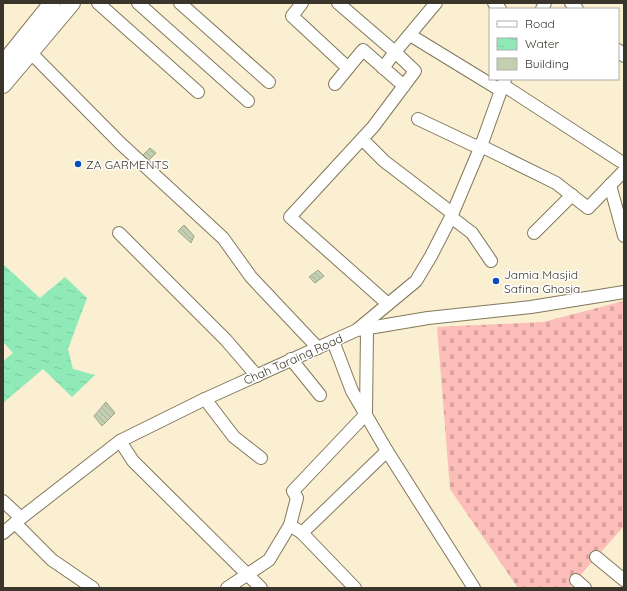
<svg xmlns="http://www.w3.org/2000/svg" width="627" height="591" font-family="Quicksand,sans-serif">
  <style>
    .cemetery { fill: url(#cemetery-stones) }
    .water { fill: url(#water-ripples) }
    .building { fill: url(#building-back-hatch); stroke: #9ba589 }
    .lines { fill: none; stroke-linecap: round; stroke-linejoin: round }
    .street-casing { stroke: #82785d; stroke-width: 14 }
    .secondary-casing { stroke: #82785d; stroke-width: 18 }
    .street { stroke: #fff; stroke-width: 12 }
    .secondary { stroke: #fff; stroke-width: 16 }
    .poi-dot { fill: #0b4eb8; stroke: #fff; stroke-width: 1.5 }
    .labels { text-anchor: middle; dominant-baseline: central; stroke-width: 3; stroke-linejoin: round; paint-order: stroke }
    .poi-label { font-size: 12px; fill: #3a352a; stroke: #fff; text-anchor: start }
    .street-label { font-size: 12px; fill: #3a352a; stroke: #fff }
  </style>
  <defs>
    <pattern id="cemetery-stones" width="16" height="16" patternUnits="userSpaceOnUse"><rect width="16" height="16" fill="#fdbdb9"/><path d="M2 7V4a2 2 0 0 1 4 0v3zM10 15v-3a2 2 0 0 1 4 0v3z" fill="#daa39f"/></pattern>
    <pattern id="water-ripples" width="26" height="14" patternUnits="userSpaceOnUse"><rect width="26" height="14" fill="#90eab8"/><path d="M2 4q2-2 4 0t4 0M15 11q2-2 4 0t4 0" fill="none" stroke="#7dc99e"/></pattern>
    <pattern id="building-back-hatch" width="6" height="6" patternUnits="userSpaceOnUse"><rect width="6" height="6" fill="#c3cfb1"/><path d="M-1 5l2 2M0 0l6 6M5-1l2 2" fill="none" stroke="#a8b298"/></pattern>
  </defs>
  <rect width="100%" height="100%" fill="#faefd0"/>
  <path class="cemetery" d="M 624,301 L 624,526 L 569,588 L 518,588 L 450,489 L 437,327 L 543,322 Z"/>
  <path class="water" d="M 3,264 L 40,298 L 65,277 L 87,298 L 68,349 L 73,369 L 95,375 L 72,397 L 43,369 L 3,403 L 3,361 L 13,353 L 3,342 Z"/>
  <g class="building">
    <path d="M 150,148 L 156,153 L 147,162 L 141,157 Z"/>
    <path d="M 184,225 L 194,236 L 191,243 L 178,231 Z"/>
    <path d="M 318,270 L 324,276 L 315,283 L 309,277 Z"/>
    <path d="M 106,402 L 115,413 L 102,426 L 94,416 Z"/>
  </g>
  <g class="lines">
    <g class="street-casing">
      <g id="street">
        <path d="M 98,3 L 198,92"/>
        <path d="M 138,3 L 248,101"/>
        <path d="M 180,3 L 269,82"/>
        <path d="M 302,3 L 292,16 L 348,68 L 363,50 L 404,86"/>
        <path d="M 338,3 L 395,52 L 383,68"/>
        <path d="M 494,3 L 500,9"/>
        <path d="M 571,3 L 577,9"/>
        <path d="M 542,9 L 545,3"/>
        <path d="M 410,35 L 500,90"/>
        <path d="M 618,50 L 624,56"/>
        <path d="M 30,52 L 120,143 L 223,238 L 251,277 L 318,348"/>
        <path d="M 335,84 L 348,68"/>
        <path d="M 503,85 L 620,161"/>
        <path d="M 418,119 L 473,145 L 481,146 L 556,183 L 588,208 L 624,171"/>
        <path d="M 362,139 L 384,161 L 452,213"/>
        <path d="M 610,185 L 624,236"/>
        <path d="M 451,217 L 472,233 L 491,261"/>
        <path d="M 119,233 L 226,340 L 257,376"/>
        <path d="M 534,233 L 572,195"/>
        <path d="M 388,304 L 290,217 L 373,127 L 415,71 L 395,52 L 436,3"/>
        <path d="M 358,329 L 416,281 L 431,256 L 451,217 L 481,146 L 505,79"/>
        <path d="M 333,341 L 352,391 L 387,451 L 474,588"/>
        <path d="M 291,359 L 320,395"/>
        <path d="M 205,399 L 234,437 L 261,458"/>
        <path d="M 120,441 L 133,461 L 261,588"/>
        <path d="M 3,501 L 21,518"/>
        <path d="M 15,523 L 52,560 L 93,588"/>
        <path d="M 290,525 L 302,533 L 387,451"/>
        <path d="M 3,533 L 21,518 L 120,441 L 205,399 L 357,330 L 428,318 L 531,307 L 624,292"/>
        <path d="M 302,533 L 355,588"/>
        <path d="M 596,557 L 624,580"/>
        <path d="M 576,580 L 585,588"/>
        <path d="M 227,588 L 269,560 L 290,525 L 297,498 L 293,491 L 366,414 L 367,329"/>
      </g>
    </g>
    <g class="secondary-casing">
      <g id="secondary">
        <path d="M 3,64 L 52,3"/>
        <path d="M 3,85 L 72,3"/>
      </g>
    </g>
    <use href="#street" class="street"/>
    <use href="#secondary" class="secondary"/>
  </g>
  <g class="poi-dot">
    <circle cx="78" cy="164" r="4"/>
    <circle cx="496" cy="281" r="4"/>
  </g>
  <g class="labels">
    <g class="poi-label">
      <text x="86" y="164">ZA GARMENTS</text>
      <text x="504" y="274">Jamia Masjid<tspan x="504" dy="14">Safina Ghosia</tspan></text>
    </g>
    <g class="street-label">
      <text transform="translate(293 359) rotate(-24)">Chah Taraing Road</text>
    </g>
  </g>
  <rect width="627" height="591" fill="none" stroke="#3a352a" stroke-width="8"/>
  <rect x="489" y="8" width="130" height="72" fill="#ffffff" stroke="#b0aeaa"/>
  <rect x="497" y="21" width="20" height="6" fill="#ffffff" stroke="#b0aeaa"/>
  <text x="525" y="28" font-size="12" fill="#3a352a">Road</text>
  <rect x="497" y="38" width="20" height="12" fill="url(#water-ripples)" stroke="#b0aeaa"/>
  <text x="525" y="48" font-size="12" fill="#3a352a">Water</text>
  <rect x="497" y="58" width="20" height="12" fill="#c3cfb1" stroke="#b0aeaa"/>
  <text x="525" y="68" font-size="12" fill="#3a352a">Building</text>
</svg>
